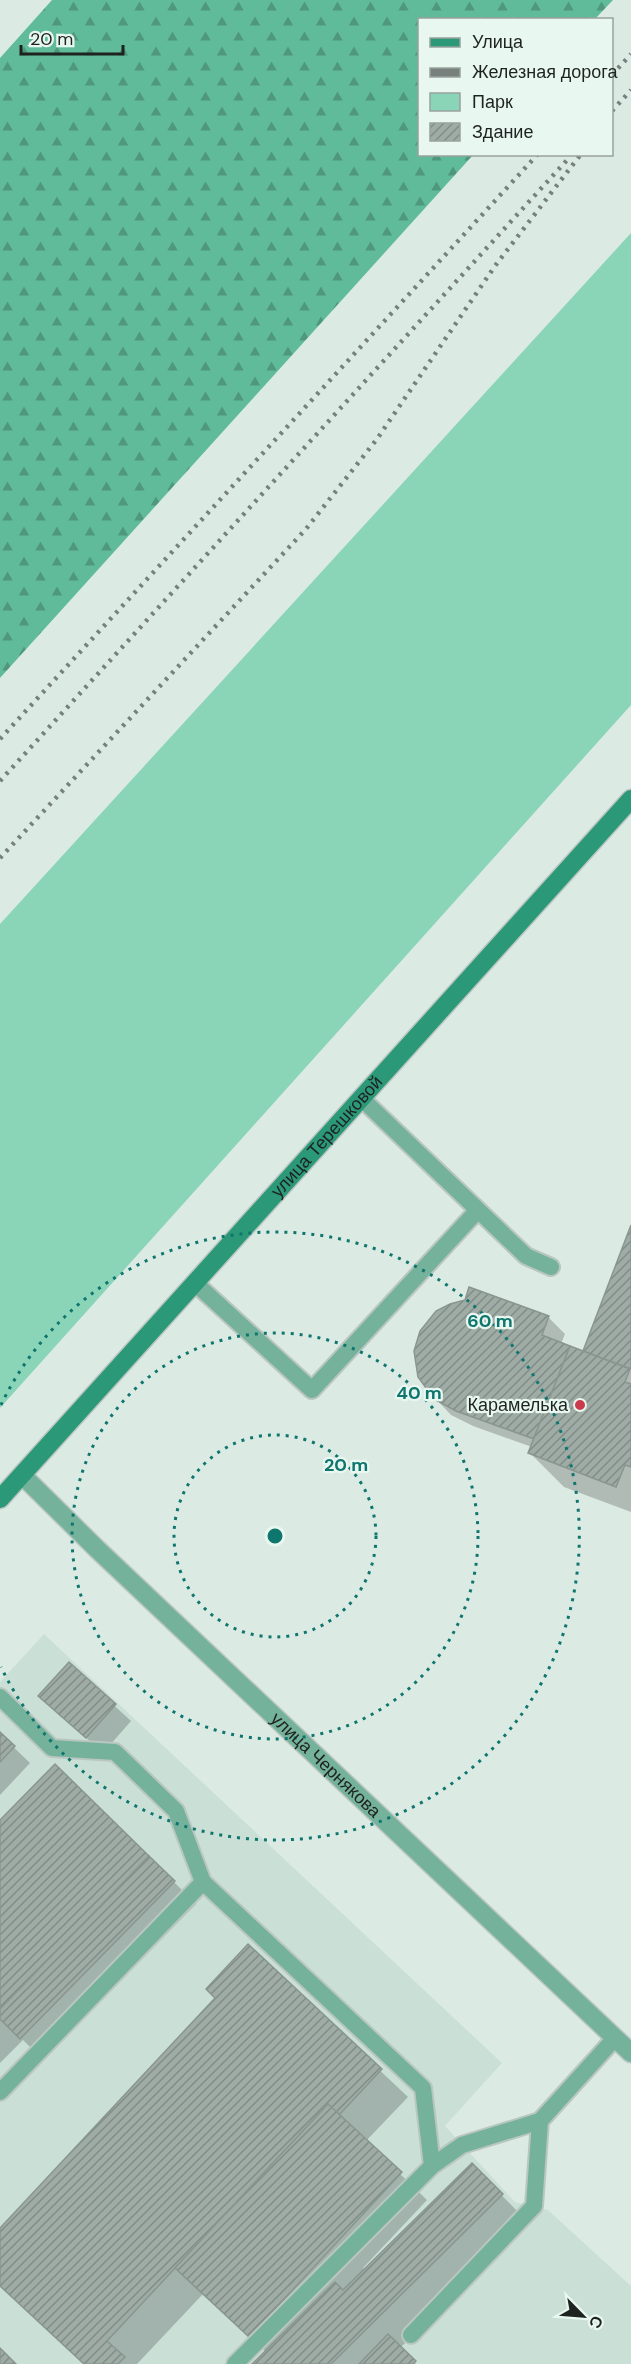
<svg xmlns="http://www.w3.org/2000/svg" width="631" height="2364" font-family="'DM Sans',sans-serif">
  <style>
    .built { fill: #cae0d7 }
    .green { fill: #8ad4b8 }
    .forest { fill: url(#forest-firs) }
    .shadow { fill: #0003 }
    .building { fill: url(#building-hatch); stroke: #899690; stroke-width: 1.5 }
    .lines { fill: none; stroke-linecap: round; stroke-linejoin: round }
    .lane-casing { stroke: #bac6c1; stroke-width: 20 }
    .street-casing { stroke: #bac6c1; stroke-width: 21 }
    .secondary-casing { stroke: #bac6c1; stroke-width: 21 }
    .lane { stroke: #75b29b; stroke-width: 16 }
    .street { stroke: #75b29b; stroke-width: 18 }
    .secondary { stroke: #2b9877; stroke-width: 18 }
    .rail { stroke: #77807c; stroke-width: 4.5; stroke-dasharray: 3 6; stroke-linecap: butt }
    .ring { fill: none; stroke: #0f766e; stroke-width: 3; stroke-dasharray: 3 6 }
    .poi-dot { fill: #cb3b4c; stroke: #e9f7f1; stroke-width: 2 }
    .labels { text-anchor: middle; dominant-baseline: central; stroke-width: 4.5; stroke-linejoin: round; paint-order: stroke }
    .street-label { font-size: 18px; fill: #1e2321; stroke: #e9f7f1 }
    .poi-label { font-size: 18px; fill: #1e2321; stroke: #e9f7f1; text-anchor: end }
    .centre { fill: #0f766e; stroke: #e9f7f1; stroke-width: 3 }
    .ring-label { font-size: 18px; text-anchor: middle; font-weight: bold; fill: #0f766e; stroke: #e9f7f1; stroke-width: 4.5; stroke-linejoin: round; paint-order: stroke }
  </style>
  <defs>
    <pattern id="forest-firs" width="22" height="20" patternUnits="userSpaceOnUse" patternTransform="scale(1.5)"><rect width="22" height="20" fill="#60bb9b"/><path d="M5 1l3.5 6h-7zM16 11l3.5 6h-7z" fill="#4f987e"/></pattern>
    <pattern id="building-hatch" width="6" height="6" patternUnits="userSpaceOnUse" patternTransform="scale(1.5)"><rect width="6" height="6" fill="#9faca6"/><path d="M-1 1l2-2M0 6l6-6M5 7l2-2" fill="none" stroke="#818c87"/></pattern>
  </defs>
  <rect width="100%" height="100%" fill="#dceae4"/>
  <path class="built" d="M 44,1634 L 502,2063 L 445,2126 L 515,2202 L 548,2210 L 631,2286 L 631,2364 L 0,2364 L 0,1682 Z"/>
  <path class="green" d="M 631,233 L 631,705 L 0,1408 L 0,924 Z"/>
  <path class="forest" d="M 52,0 L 613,0 L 595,19 L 420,20 L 420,154 L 473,155 L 0,678 L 0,58 Z"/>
  <g class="shadow">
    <path d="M 631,1229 L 631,1512 L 564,1487 L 530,1453 L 532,1447 L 473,1426 L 451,1415 L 435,1398 L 470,1289 L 549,1318 L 565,1334 L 561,1344 L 584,1353 Z"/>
    <path d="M 69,1664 L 131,1721 L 103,1753 L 40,1696 Z"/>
    <path d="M 0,1734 L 30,1763 L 0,1795 Z"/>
    <path d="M 0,1822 L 174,1882 L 196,1904 L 43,2060 L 23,2040 L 0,2063 Z"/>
    <path d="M 248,1946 L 408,2097 L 366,2141 L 427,2200 L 363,2268 L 365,2270 L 472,2165 L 528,2222 L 400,2348 L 416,2364 L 254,2364 L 266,2352 L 203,2294 L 137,2364 L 84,2364 L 0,2286 L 0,2230 L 217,1998 Z"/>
  </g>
  <g class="building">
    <path d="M 631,1225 L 631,1369 L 583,1351 Z"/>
    <path d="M 469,1287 L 549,1316 L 542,1335 L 570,1346 L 534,1439 L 456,1411 L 434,1399 L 418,1377 L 414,1351 L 420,1331 L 436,1311 L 450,1304 L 465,1300 Z"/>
    <path d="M 570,1346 L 630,1369 L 625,1382 L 631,1384 L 631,1467 L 625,1465 L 616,1487 L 528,1453 Z"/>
    <path d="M 69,1662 L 116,1704 L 86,1738 L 38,1696 Z"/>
    <path d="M 0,1732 L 15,1746 L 0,1762 Z"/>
    <path d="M 55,1764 L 149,1856 L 0,2009 L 0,1820 Z"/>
    <path d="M 149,1856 L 175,1881 L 20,2039 L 0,2019 L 0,2009 Z"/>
    <path d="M 248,1944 L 382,2069 L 339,2115 L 328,2104 L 107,2341 L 125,2357 L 118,2364 L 84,2364 L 0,2286 L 0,2228 L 215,1998 L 206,1989 Z"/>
    <path d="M 328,2104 L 402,2172 L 249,2337 L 175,2268 Z"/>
    <path d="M 472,2163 L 503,2194 L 331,2364 L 252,2364 L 335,2282 L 343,2290 Z"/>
    <path d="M 388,2334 L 416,2361 L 413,2364 L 359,2364 Z"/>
    <path d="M 0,2348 L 16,2364 L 0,2364 Z"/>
  </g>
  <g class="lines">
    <g class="lane-casing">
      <g id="lane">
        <path d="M 361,1098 L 526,1256 L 551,1267"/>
        <path d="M 195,1283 L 312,1390 L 477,1211"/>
        <path d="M 0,1697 L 52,1748 L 115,1752 L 176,1811 L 203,1882 L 0,2092"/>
        <path d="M 203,1882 L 423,2088 L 432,2166"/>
        <path d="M 411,2335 L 534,2206 L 540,2121 L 615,2038"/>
        <path d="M 235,2364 L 432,2166 L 462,2145 L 540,2121"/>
      </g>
    </g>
    <g class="street-casing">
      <g id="street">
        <path id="s1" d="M 22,1475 L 97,1549 L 631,2053"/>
      </g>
    </g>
    <g class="secondary-casing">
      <g id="secondary">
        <path id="s2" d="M 0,1499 L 631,799"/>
      </g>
    </g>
    <use href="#lane" class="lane"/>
    <use href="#street" class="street"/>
    <use href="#secondary" class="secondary"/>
    <g class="rail">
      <path d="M 612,75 L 631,54"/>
      <path d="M 612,111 L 631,90"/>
      <path d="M 0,739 L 538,154"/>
      <path d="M 0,781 L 568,159"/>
      <path d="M 0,858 L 306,529 L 377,439 L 495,266 L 581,154"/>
    </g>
  </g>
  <g class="ring">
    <circle cx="275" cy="1536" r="101"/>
    <circle cx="275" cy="1536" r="203"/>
    <path d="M1 1405A304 304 0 1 1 1 1667"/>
  </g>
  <circle class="poi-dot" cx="580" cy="1405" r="6"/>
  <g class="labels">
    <g class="street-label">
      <text stroke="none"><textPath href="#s2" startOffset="488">улица Терешковой</textPath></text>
      <text stroke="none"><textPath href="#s1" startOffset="420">улица Чернякова</textPath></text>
    </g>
    <g class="poi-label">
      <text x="568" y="1405">Карамелька</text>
    </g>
  </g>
  <circle cx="275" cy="1536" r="9" class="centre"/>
  <g class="ring-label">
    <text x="490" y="1327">60 m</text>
    <text x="419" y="1399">40 m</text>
    <text x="346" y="1471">20 m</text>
  </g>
  <rect x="418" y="18" width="195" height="138" fill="#e9f7f1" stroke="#98a29e" stroke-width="1.5"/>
  <rect x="430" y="38" width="30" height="9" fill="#2b9877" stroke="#98a29e" stroke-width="1.5"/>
  <text x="472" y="48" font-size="18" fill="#1e2321">Улица</text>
  <rect x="430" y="68" width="30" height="9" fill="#77807c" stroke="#98a29e" stroke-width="1.5"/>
  <text x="472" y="78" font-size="18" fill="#1e2321">Железная дорога</text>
  <rect x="430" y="93" width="30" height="18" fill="#8ad4b8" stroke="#98a29e" stroke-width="1.5"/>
  <text x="472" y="108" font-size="18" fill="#1e2321">Парк</text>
  <rect x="430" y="123" width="30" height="18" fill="url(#building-hatch)" stroke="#98a29e" stroke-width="1.5"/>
  <text x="472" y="138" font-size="18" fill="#1e2321">Здание</text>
  <g transform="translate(583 2316) rotate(115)" stroke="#e9f7f1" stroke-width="4.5" paint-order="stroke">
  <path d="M0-4.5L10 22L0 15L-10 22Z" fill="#1e2321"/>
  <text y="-9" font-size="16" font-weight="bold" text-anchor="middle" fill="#1e2321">С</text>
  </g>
  <path d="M21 45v9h102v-9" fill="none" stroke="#1e2321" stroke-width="3"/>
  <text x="30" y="45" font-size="18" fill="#1e2321" stroke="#e9f7f1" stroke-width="4.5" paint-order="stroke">20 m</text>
</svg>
